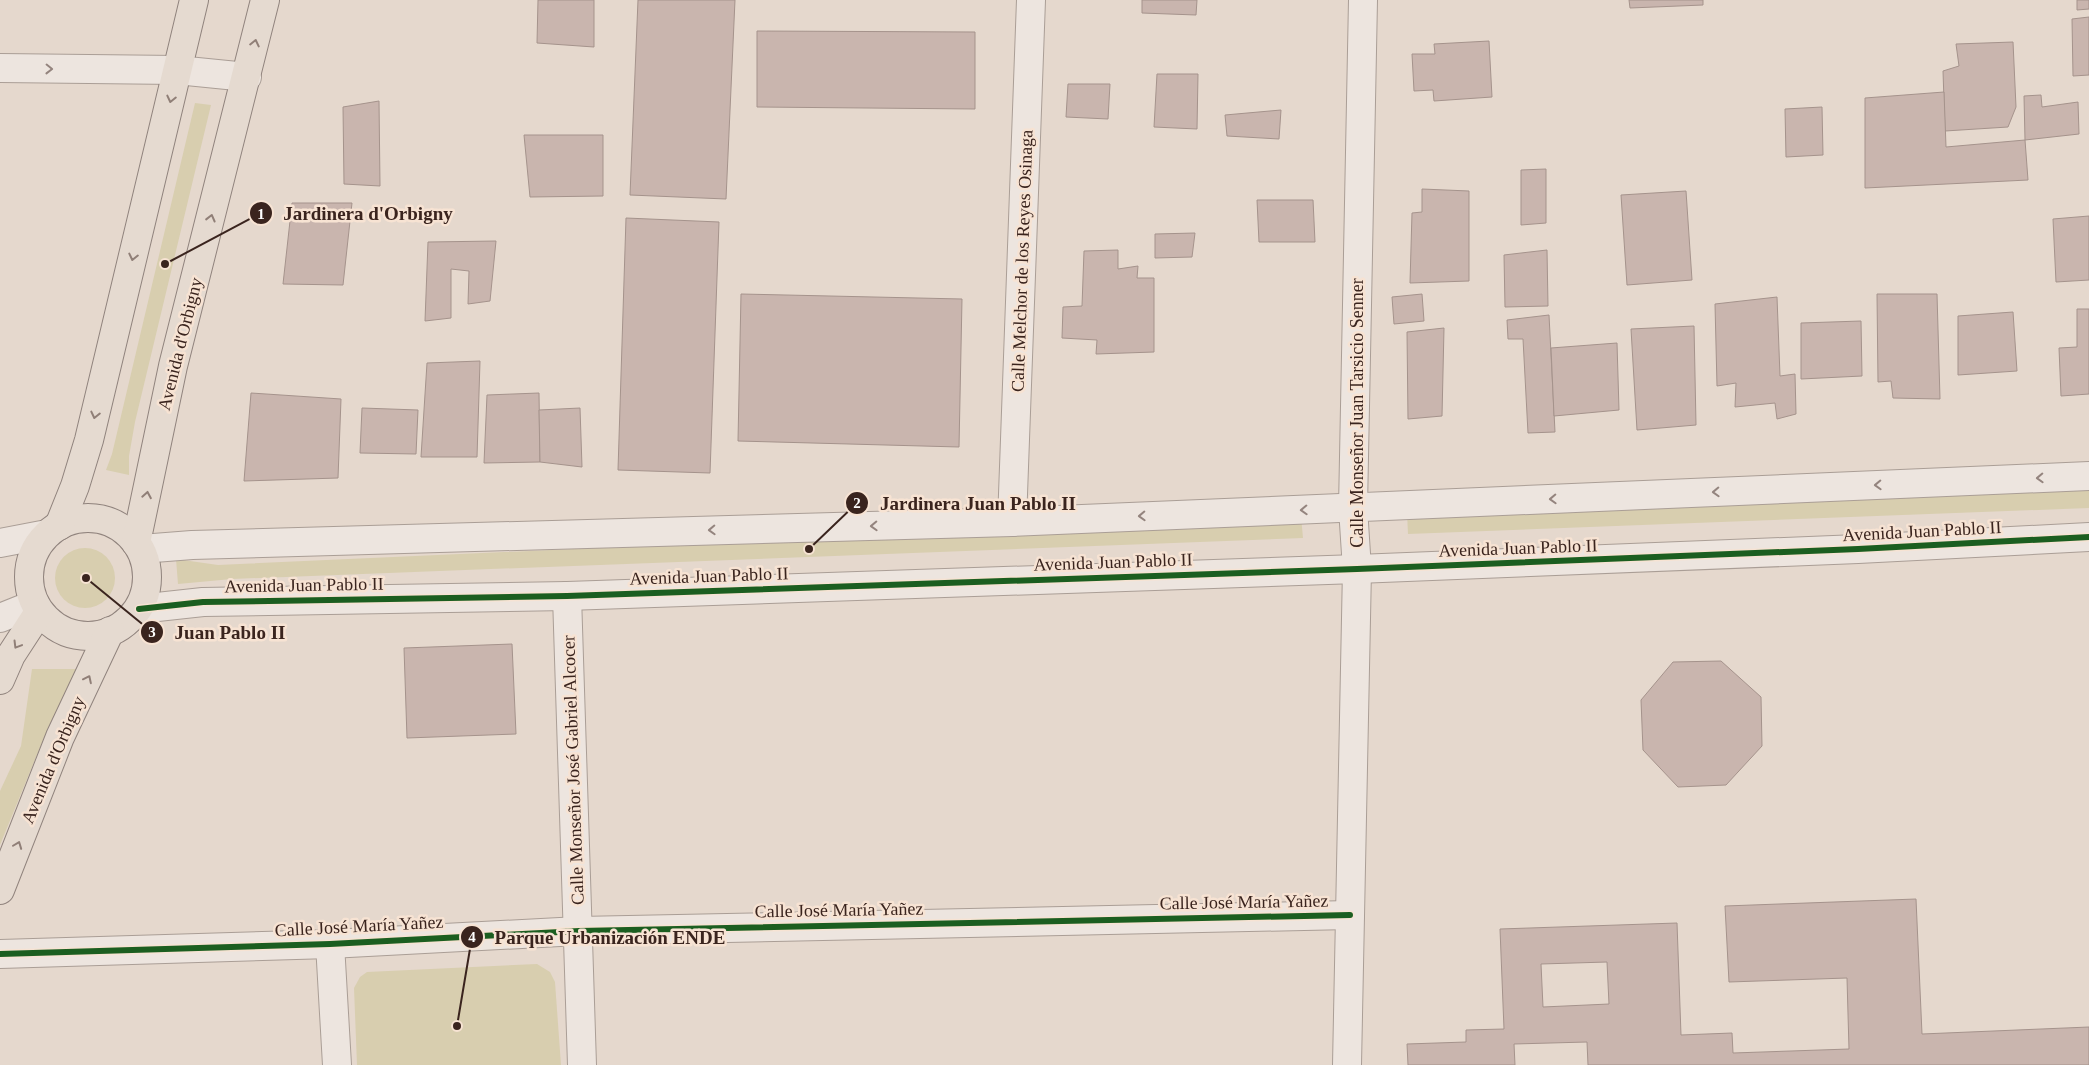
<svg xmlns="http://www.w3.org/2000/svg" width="2089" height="1065" font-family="Georgia,serif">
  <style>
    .green { fill: #d8ceaf }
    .building { fill: #c9b5ae; stroke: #a5938c; fill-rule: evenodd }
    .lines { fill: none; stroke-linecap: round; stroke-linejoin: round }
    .minor-casing { stroke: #aa9e96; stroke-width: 30 }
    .major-casing { stroke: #90837d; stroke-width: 30 }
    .minor { stroke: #ede5df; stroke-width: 28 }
    .major { stroke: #e5dad0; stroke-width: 28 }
    .cycleway-casing { stroke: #f7e3d3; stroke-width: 9 }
    .cycleway { stroke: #1b5e20; stroke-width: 6 }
    .oneway { stroke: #907f77 }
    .oneway2 { stroke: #94847e }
    .labels { text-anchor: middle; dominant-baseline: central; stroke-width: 5; stroke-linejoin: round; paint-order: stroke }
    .street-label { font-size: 18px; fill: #3a241e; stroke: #f7e3d3 }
    .leader { fill: none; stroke: #3a241e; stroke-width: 2 }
    .callout-dot { fill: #3a241e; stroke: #f7e3d3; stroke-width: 2 }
    .mark-label { font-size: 15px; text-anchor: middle; font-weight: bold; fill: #fff }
    .callout-label { font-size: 19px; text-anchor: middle; font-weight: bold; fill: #3a241e; stroke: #f7e3d3; stroke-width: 5; stroke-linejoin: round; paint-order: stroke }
  </style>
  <rect width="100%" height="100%" fill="#e5d8cd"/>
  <g class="green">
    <path d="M 195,103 L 211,105 L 135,422 L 129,456 L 129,475 L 106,470 L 112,454 Z"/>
    <path d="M 2089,486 L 2089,508 L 1408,534 L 1407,513 Z"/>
    <path d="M 1301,516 L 1303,538 L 232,579 L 178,584 L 176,559 L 218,565 Z"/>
    <circle cx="85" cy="578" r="30"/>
    <path d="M 32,669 L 80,669 L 48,728 L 0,845 L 0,791 L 21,746 Z"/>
    <path d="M 537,964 L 550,972 L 555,982 L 561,1065 L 357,1065 L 354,988 L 360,977 L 367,972 Z"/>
  </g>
  <g class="building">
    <path d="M 538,0 L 594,0 L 594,47 L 537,43 Z"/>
    <path d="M 638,0 L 735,0 L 726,199 L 630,195 Z"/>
    <path d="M 1142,0 L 1197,0 L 1196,15 L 1142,13 Z"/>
    <path d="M 1629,0 L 1703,0 L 1703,5 L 1630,8 Z"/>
    <path d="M 2077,0 L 2089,0 L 2089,9 L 2077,10 Z"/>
    <path d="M 2089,17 L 2089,75 L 2073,76 L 2072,19 Z"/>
    <path d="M 757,31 L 975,32 L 975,109 L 757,107 Z"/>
    <path d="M 1489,41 L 1492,97 L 1434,101 L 1433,90 L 1414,91 L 1412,54 L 1435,54 L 1434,44 Z"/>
    <path d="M 2013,42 L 2016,107 L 2008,127 L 1945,131 L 1943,71 L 1959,66 L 1956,44 Z"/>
    <path d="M 1157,74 L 1198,74 L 1197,129 L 1154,127 Z"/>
    <path d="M 1068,84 L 1110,84 L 1108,119 L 1066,117 Z"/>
    <path d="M 1944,92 L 1946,147 L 2025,140 L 2028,180 L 1865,188 L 1865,98 Z"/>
    <path d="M 2041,95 L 2042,107 L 2078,102 L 2079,134 L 2025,140 L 2024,96 Z"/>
    <path d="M 379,101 L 380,186 L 344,184 L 343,107 Z"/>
    <path d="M 1822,107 L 1823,155 L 1786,157 L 1785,109 Z"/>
    <path d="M 1281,110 L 1279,139 L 1227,136 L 1225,115 Z"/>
    <path d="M 524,135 L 603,135 L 603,196 L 530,197 Z"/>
    <path d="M 1546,169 L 1546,223 L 1521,225 L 1521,170 Z"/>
    <path d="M 1422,189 L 1469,191 L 1469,281 L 1410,283 L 1412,213 L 1422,212 Z"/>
    <path d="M 1686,191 L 1692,280 L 1627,285 L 1621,195 Z"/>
    <path d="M 1257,200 L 1313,200 L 1315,242 L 1259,242 Z"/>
    <path d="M 292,203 L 352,203 L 343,285 L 283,284 Z"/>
    <path d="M 2089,216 L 2089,280 L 2056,282 L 2053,219 Z"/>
    <path d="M 626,218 L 719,222 L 710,473 L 618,470 Z"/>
    <path d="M 1195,233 L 1192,257 L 1155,258 L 1155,234 Z"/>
    <path d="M 496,241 L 490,301 L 468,304 L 469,271 L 451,269 L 451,318 L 425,321 L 428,242 Z"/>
    <path d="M 1118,250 L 1118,269 L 1138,266 L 1137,278 L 1154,278 L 1154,352 L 1096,354 L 1097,340 L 1062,338 L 1063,307 L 1082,306 L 1084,251 Z"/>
    <path d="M 1547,250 L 1548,306 L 1505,307 L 1504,255 Z"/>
    <path d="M 741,294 L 962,299 L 959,447 L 738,441 Z"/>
    <path d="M 1422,294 L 1424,321 L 1394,324 L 1392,297 Z"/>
    <path d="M 1877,294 L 1937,294 L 1940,399 L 1893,398 L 1891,381 L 1878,382 Z"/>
    <path d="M 1777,297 L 1780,376 L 1795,374 L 1796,414 L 1777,419 L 1775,403 L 1735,407 L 1736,383 L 1717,386 L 1715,304 Z"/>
    <path d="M 2077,309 L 2089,309 L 2089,394 L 2061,396 L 2059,348 L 2077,347 Z"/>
    <path d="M 2013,312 L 2017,371 L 1958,375 L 1958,316 Z"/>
    <path d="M 1549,315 L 1555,432 L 1528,433 L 1523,339 L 1508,339 L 1507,320 Z"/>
    <path d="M 1861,321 L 1862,376 L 1801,379 L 1801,323 Z"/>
    <path d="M 1694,326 L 1696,425 L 1637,430 L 1631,329 Z"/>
    <path d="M 1444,328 L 1442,416 L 1408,419 L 1407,332 Z"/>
    <path d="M 1617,343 L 1619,410 L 1554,416 L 1551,348 Z"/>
    <path d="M 480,361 L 477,457 L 421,457 L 427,363 Z"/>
    <path d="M 251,393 L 341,399 L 338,478 L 244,481 Z"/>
    <path d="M 539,393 L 540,462 L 484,463 L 487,395 Z"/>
    <path d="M 362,408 L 418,410 L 416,454 L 360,453 Z"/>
    <path d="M 580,408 L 582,467 L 540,462 L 539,410 Z"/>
    <path d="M 512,644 L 516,734 L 407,738 L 404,648 Z"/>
    <path d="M 1721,661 L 1761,697 L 1762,746 L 1726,785 L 1678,787 L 1643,750 L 1641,700 L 1673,662 Z"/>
    <path d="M 1916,899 L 1922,1034 L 2089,1027 L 2089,1065 L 1588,1065 L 1587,1042 L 1514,1044 L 1515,1065 L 1408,1065 L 1407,1044 L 1466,1042 L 1466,1030 L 1504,1029 L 1500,929 L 1677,923 L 1681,1035 L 1732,1033 L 1733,1053 L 1849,1049 L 1847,978 L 1729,982 L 1725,906 ZM 1607,962 L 1609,1004 L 1543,1007 L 1541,964 Z"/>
  </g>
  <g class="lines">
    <g class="minor-casing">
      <g id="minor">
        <path d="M 0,68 L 177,70 L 247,77"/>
        <path d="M 1012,522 L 1031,0"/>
        <path d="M 0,543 L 47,534"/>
        <path d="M 141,549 L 192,545 L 1012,522 L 2089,476"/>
        <path d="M 567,596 L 582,1065"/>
        <path d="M 139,609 L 203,602 L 567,596 L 1357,569 L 1858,549 L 2089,537"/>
        <path d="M 0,618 L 35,604"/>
        <path d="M 330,944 L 337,1065"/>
        <path d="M 0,954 L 330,944 L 579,931 L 1350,915"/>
        <path d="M 1347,1065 L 1357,569 L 1353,508 L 1363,0"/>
      </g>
    </g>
    <g class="major-casing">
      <g id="major">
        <circle cx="88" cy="577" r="59"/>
        <path d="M 59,526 L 75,486 L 89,440 L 194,0"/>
        <path d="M 136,543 L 173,366 L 265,0"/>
        <path d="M 0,680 L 11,655 L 39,612"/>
        <path d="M 0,890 L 60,737 L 110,631"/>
      </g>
    </g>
    <use href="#minor" class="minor"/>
    <use href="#major" class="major"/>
    <g class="cycleway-casing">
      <g id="cycleway">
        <path d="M 139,609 L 203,602 L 567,596 L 1357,569 L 1858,549 L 2089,537"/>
        <path d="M 0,954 L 330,944 L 579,931 L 1350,915"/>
      </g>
    </g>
    <use href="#cycleway" class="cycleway"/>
  </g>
  <defs><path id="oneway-chevron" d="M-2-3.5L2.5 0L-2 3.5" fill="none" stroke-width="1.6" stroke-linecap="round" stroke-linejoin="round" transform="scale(1.25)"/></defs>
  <g class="oneway">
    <use href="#oneway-chevron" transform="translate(255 43) rotate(-77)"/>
    <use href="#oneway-chevron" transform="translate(171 99) rotate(103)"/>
    <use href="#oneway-chevron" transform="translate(211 218) rotate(-76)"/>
    <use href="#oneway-chevron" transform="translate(133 257) rotate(103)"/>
    <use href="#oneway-chevron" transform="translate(95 415) rotate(103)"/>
    <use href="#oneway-chevron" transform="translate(147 495) rotate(-80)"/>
    <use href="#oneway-chevron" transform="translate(17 645) rotate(121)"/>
    <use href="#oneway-chevron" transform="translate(88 679) rotate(-64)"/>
    <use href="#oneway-chevron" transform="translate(18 845) rotate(-69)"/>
  </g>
  <g class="oneway2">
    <use href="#oneway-chevron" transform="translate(49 69) rotate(1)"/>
    <use href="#oneway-chevron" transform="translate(2040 478) rotate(178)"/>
    <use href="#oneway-chevron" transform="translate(1878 485) rotate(178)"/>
    <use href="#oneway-chevron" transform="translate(1716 492) rotate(178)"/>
    <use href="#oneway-chevron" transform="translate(1553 499) rotate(178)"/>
    <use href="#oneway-chevron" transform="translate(1304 510) rotate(178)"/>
    <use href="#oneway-chevron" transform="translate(1142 516) rotate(178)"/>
    <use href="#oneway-chevron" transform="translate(874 526) rotate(178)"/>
    <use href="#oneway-chevron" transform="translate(712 530) rotate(178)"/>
  </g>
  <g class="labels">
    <g class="street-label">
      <text transform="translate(1022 261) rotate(-88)">Calle Melchor de los Reyes Osinaga</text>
      <text transform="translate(180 344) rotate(-76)">Avenida d'Orbigny</text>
      <text transform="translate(1357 413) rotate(-90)">Calle Monseñor Juan Tarsicio Senner</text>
      <text transform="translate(1922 531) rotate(-3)">Avenida Juan Pablo II</text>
      <text transform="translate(1518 548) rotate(-2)">Avenida Juan Pablo II</text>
      <text transform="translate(1113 562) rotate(-2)">Avenida Juan Pablo II</text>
      <text transform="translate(709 576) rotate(-2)">Avenida Juan Pablo II</text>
      <text transform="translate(304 585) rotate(-1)">Avenida Juan Pablo II</text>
      <text transform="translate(53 760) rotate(-67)">Avenida d'Orbigny</text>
      <text transform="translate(573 770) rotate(-92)">Calle Monseñor José Gabriel Alcocer</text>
      <text transform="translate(1244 902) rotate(-1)">Calle José María Yañez</text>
      <text transform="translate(839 910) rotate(-1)">Calle José María Yañez</text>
      <text transform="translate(359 926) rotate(-3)">Calle José María Yañez</text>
    </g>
  </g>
  <path class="leader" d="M165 264L261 213M809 549L857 503M86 578L152 632M457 1026L472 937"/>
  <g class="callout-dot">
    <circle cx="165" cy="264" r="5"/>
    <circle cx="809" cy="549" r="5"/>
    <circle cx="86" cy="578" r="5"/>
    <circle cx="457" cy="1026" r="5"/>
    <circle cx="261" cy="213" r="12"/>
    <circle cx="857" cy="503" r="12"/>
    <circle cx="152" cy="632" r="12"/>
    <circle cx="472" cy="937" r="12"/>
  </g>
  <g class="mark-label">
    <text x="261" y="219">1</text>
    <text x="857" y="508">2</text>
    <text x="152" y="637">3</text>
    <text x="472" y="942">4</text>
  </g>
  <g class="callout-label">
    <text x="368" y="220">Jardinera d'Orbigny</text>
    <text x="978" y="510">Jardinera Juan Pablo II</text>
    <text x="230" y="639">Juan Pablo II</text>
    <text x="610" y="944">Parque Urbanización ENDE</text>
  </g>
</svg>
